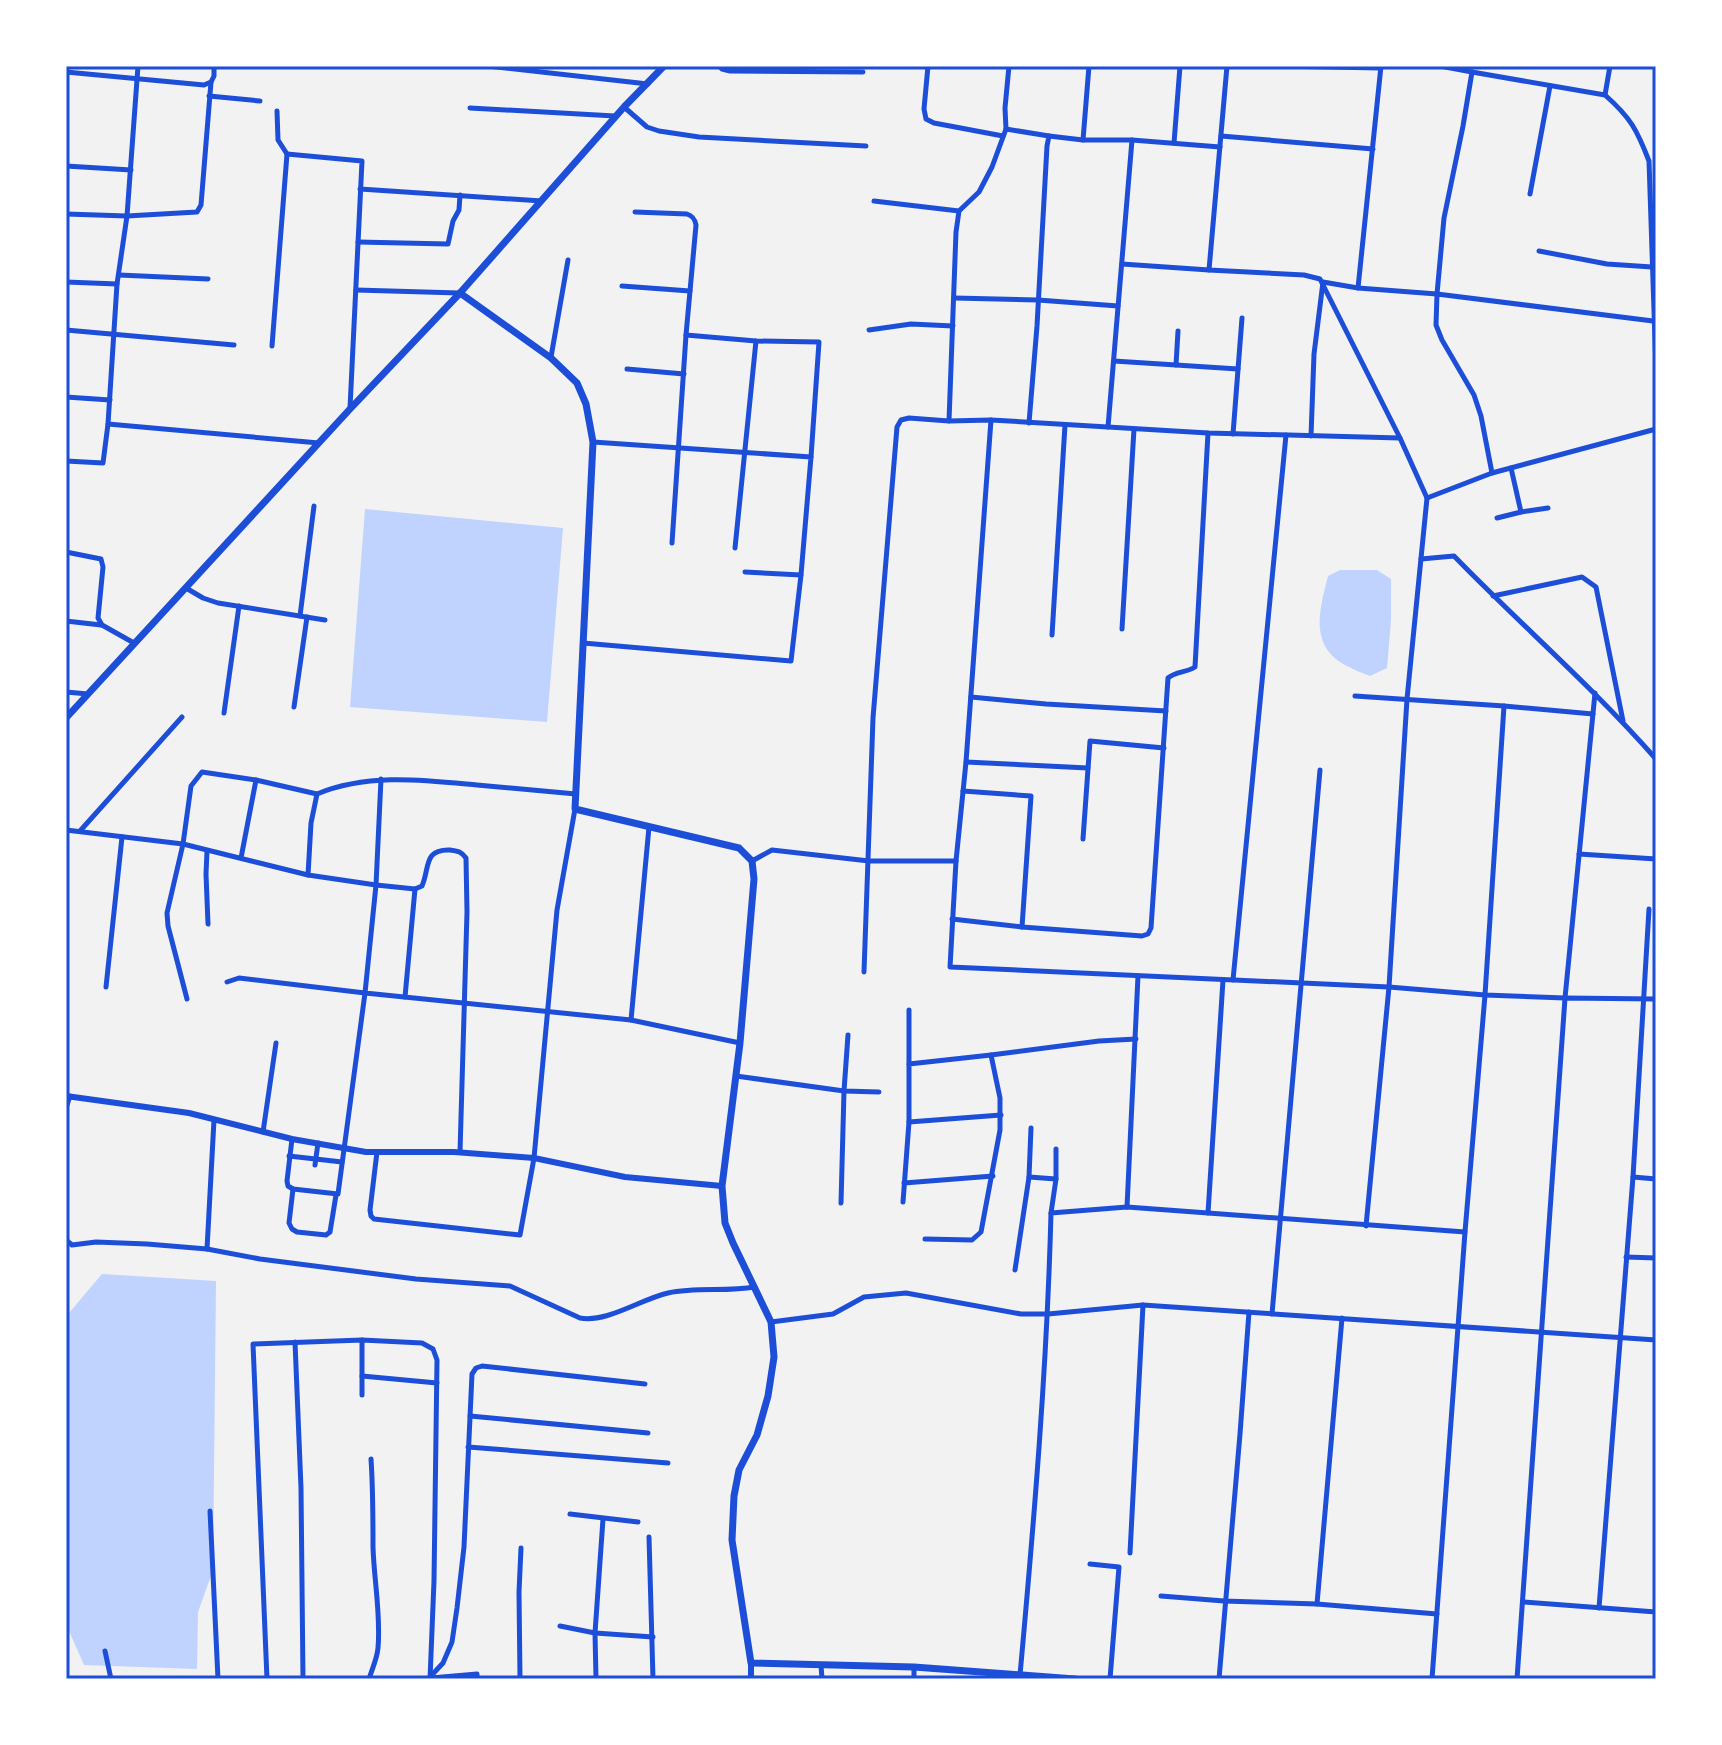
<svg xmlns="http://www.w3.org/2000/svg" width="1722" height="1745" font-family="Rubik,sans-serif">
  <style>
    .water { fill: #bfd3fe }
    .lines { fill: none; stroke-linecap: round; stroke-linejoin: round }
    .minor { stroke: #1d4ed8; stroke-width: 5 }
    .tertiary { stroke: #1d4ed8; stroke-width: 6 }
    .secondary { stroke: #1d4ed8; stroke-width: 7 }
    .neatline { fill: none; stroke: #1d4ed8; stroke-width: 3 }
  </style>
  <rect width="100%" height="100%" fill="#f2f2f2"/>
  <g class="water">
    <path d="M 365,509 L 563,528 L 547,722 L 350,707 Z"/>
    <path d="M 1340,570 L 1377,570 L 1391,579 L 1391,620 L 1387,668 L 1370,676 C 1363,673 1354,670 1347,666 C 1308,646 1320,609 1328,576 Z"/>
    <path d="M 102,1274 L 216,1281 L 213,1570 L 198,1612 L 197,1669 L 84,1665 L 66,1624 L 66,1313 L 69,1313 Z"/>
  </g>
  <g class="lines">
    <g class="minor">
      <path d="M 138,66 L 127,216 L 117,284 L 108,424 L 319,443"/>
      <path d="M 487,66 L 648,84"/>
      <path d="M 719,66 L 722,69 L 730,71 L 863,72"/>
      <path d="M 928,66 L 924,109 L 926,119 L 934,123 L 1003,136"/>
      <path d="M 1227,66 L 1209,270 L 1304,275 L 1320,279 L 1400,438 L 1427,498 L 1407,699 L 1389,987 L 1366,1226"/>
      <path d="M 1277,66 L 1380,68"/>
      <path d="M 1610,66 L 1605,95 C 1631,118 1637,130 1649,161 L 1656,370"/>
      <path d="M 1649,66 L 1656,67"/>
      <path d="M 66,72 L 204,85 L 211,82 L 214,76 L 214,66"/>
      <path d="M 1472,72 L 1605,95"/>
      <path d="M 209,96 L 260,101"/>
      <path d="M 624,107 L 647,127 L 659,131 L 699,137 L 866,146"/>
      <path d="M 470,108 L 615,116"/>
      <path d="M 277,111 L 278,140 L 287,154"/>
      <path d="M 1006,129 L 1049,136 L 1047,146 L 1037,326 L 1029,423"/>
      <path d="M 1049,136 L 1083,140 L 1132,140 L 1108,427"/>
      <path d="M 1221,136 L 1373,149"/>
      <path d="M 1083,140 L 1089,66"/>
      <path d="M 1132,140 L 1220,147"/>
      <path d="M 1174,143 L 1180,66"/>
      <path d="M 66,166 L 131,170"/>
      <path d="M 360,189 L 542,201"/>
      <path d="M 1530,194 L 1550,86"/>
      <path d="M 874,201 L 959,211"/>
      <path d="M 635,212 L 687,214 C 693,216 695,219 696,225 L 686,335 L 756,341 L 819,342 L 811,457"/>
      <path d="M 66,214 L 127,216 L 197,212 L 201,205 L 211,82"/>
      <path d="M 358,242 L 448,244 L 453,221 L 459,210 L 460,195"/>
      <path d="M 1539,251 L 1607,264 L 1652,267"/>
      <path d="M 1122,264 L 1209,270"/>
      <path d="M 119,275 L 208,279"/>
      <path d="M 66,282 L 117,284"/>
      <path d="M 622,286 L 690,291"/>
      <path d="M 1358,288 L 1381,66"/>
      <path d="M 356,290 L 459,293"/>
      <path d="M 954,298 L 1038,300 L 1118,306"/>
      <path d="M 66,330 L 234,345"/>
      <path d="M 869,330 L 911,324 L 953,326"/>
      <path d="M 272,346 L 287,154 L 362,161 L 350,408"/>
      <path d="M 551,357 L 568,260"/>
      <path d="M 1114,361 L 1238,369"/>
      <path d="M 1176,365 L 1178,331"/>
      <path d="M 627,369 L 684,374"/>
      <path d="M 66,397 L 110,400"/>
      <path d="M 991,420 L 966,762 L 956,861 L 950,967 L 1389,987 L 1485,995 L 1565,998 L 1595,693"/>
      <path d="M 949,421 L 956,232 L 959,211 L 979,192 L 992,167 L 1006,129 L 1005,108 L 1009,66"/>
      <path d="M 1233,434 L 1242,318"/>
      <path d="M 1311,436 L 1314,354 L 1323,282 L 1358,288 L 1437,294 L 1444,218 L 1463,126 L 1472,72 L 1440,66"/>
      <path d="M 66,461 L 103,463 L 108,424"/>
      <path d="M 1492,473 L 1481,416 L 1474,395 L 1442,340 L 1436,325 L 1437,294 L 1653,321"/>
      <path d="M 1427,498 L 1492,473 L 1656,429"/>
      <path d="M 1521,512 L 1548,508"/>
      <path d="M 1497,518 L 1521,512 L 1511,468"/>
      <path d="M 672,543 L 686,335"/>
      <path d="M 735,548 L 756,341"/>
      <path d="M 66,552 L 101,559 L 103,567 L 98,618 L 102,625 L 134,643"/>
      <path d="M 1421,559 L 1454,556 C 1521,625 1593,687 1656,759"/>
      <path d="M 745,572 L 801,575"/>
      <path d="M 186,588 L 203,598 L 218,603 L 325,620"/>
      <path d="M 1493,596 L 1582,577 L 1596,587 L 1623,721"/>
      <path d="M 300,616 L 314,506"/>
      <path d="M 66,621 L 101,625"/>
      <path d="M 1122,629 L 1134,429"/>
      <path d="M 1052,635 L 1065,425"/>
      <path d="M 583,643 L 791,661 L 801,575 L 811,457 L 593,442"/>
      <path d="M 66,692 L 88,694"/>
      <path d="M 1355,696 L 1504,706"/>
      <path d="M 971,697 L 1046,704 L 1166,711"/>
      <path d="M 294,707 L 307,617"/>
      <path d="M 224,713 L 239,606"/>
      <path d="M 966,762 L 1088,768"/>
      <path d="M 381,779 L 376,885 L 415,889 L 422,886 C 430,868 423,849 450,850 C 458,851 461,851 466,858 L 467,912 L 460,1152"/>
      <path d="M 256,780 L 317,794"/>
      <path d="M 963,791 L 1031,796 L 1022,927"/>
      <path d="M 576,794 C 543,791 510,788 477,785 C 423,780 368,773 317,794 L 311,823 L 308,875 L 376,885 L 365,993 L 631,1020 L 740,1043"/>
      <path d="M 66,830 L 183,844 L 308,875"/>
      <path d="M 80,831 L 182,717"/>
      <path d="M 1083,839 L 1090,741 L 1164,748"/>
      <path d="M 207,851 L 206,874 L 208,924"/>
      <path d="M 1579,854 L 1656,859"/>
      <path d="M 752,861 L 772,850 L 869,861 L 956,861"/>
      <path d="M 952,919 L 1022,927 L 1142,936 L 1148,934 L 1151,928 L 1168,678 C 1176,671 1186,673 1195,667 L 1208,433"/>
      <path d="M 864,972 L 873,718 L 897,427 L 901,420 L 909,418 L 949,421 L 991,420 L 1208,433 L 1400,438"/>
      <path d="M 1233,980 L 1286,435"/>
      <path d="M 227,982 L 239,978 L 365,993 L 338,1194 L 293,1189 L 288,1186 L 287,1181 L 292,1139"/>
      <path d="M 106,987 L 122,837"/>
      <path d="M 405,997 L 415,889"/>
      <path d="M 187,999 L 168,926 L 167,913 L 183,844 L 191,786 L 202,772 L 256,780 L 241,858"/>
      <path d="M 631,1020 L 649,827"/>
      <path d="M 991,1055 L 1099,1041 L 1136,1039"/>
      <path d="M 909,1064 L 909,1010"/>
      <path d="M 736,1076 L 844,1091 L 879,1092"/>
      <path d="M 66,1108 L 70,1096"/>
      <path d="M 909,1122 L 1001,1115"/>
      <path d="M 263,1132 L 276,1043"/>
      <path d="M 377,1152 L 370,1210 L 371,1216 L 374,1219 L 520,1235 L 534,1158 L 557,910 L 575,809"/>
      <path d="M 289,1156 L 342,1162"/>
      <path d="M 315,1165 L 318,1143"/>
      <path d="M 1029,1177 L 1031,1128"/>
      <path d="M 1633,1177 L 1656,1179"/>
      <path d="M 904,1183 L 993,1176"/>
      <path d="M 293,1189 L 289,1223 L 292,1229 L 297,1232 L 326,1235 L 330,1232 L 336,1195"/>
      <path d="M 903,1202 L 909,1122 L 909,1064 L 991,1055 L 1000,1098 L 1000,1130 L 981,1232 L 972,1240 L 925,1239"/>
      <path d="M 841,1203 L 844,1091 L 848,1035"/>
      <path d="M 1127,1207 L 1138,976"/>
      <path d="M 1051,1213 L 1056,1179 L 1056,1149"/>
      <path d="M 1208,1213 L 1223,980"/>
      <path d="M 66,1240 L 72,1245 L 96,1242 L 147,1244 L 207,1249 L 260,1259 L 416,1279 L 510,1286 L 580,1318 C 607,1323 641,1299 668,1293 C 697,1287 726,1292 755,1287"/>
      <path d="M 207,1249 L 214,1120"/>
      <path d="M 1626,1257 L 1656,1258"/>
      <path d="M 1015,1270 L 1029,1177 L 1056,1179"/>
      <path d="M 1272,1314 L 1320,770"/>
      <path d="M 771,1322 L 833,1314 L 864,1297 L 906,1293 L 1021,1314 L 1048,1314 L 1143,1305 L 1656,1340"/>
      <path d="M 295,1342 L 301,1488 L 303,1679"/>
      <path d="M 362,1376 L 437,1383"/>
      <path d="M 362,1395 L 362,1340"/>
      <path d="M 470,1416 L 648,1433"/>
      <path d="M 468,1447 L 668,1463"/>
      <path d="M 210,1511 L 218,1679"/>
      <path d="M 570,1514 L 638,1522"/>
      <path d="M 649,1537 L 653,1679"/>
      <path d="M 1130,1553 L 1143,1305"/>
      <path d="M 1090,1564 L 1119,1567 L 1110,1679"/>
      <path d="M 1161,1596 L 1224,1601 L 1317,1604 L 1437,1614"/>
      <path d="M 1523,1602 L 1656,1612"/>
      <path d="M 1317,1604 L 1342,1318"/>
      <path d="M 1599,1608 L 1633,1177 L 1649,909"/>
      <path d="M 560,1626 L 595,1633 L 653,1637"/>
      <path d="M 105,1651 L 111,1679"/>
      <path d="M 821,1665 L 822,1679"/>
      <path d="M 1020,1675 C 1034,1521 1047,1367 1051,1213 L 1127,1207 L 1465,1232"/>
      <path d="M 430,1677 L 443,1663 L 452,1642 L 457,1608 L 464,1547 L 472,1374 L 476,1368 L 482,1366 L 645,1384"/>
      <path d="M 431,1678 L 477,1674 L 477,1679"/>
      <path d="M 267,1679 L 253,1344 L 362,1340 L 422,1343 L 433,1349 L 437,1360 L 434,1581 L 430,1679"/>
      <path d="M 369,1679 C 372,1669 377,1659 378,1648 C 381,1614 374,1581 373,1547 C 373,1518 373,1488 371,1459"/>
      <path d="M 520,1679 L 519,1592 L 521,1548"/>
      <path d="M 596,1679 L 595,1633 L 603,1519"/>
      <path d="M 914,1679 L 914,1667"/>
      <path d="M 1219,1679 L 1240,1434 L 1249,1312"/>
      <path d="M 1432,1679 L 1465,1232 L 1485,995 L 1504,706 L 1593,714"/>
      <path d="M 1517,1679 L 1565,998 L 1656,999"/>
    </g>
    <g class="tertiary">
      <path d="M 66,1096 L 189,1113 L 292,1139 L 366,1152 L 454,1152 L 534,1158 L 625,1177 L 722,1186"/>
      <path d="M 751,1679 L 751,1663"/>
    </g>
    <g class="secondary">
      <path d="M 460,293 L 551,358 L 577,383 L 586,404 L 593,442 L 575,809 L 739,848 L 752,861 L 754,879 L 740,1043 L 722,1186 L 725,1223 L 733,1243 L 771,1322 L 774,1357 L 768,1396 L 757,1435 L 739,1470 L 734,1496 L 732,1540 L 751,1663 L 914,1667 L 1075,1679"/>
      <path d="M 66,718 L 350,409 L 460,293 L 624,107 L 664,66"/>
    </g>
  </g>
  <rect width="1722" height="1745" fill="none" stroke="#ffffff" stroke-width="136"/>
  <rect x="68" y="68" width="1586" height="1609" class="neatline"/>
</svg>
